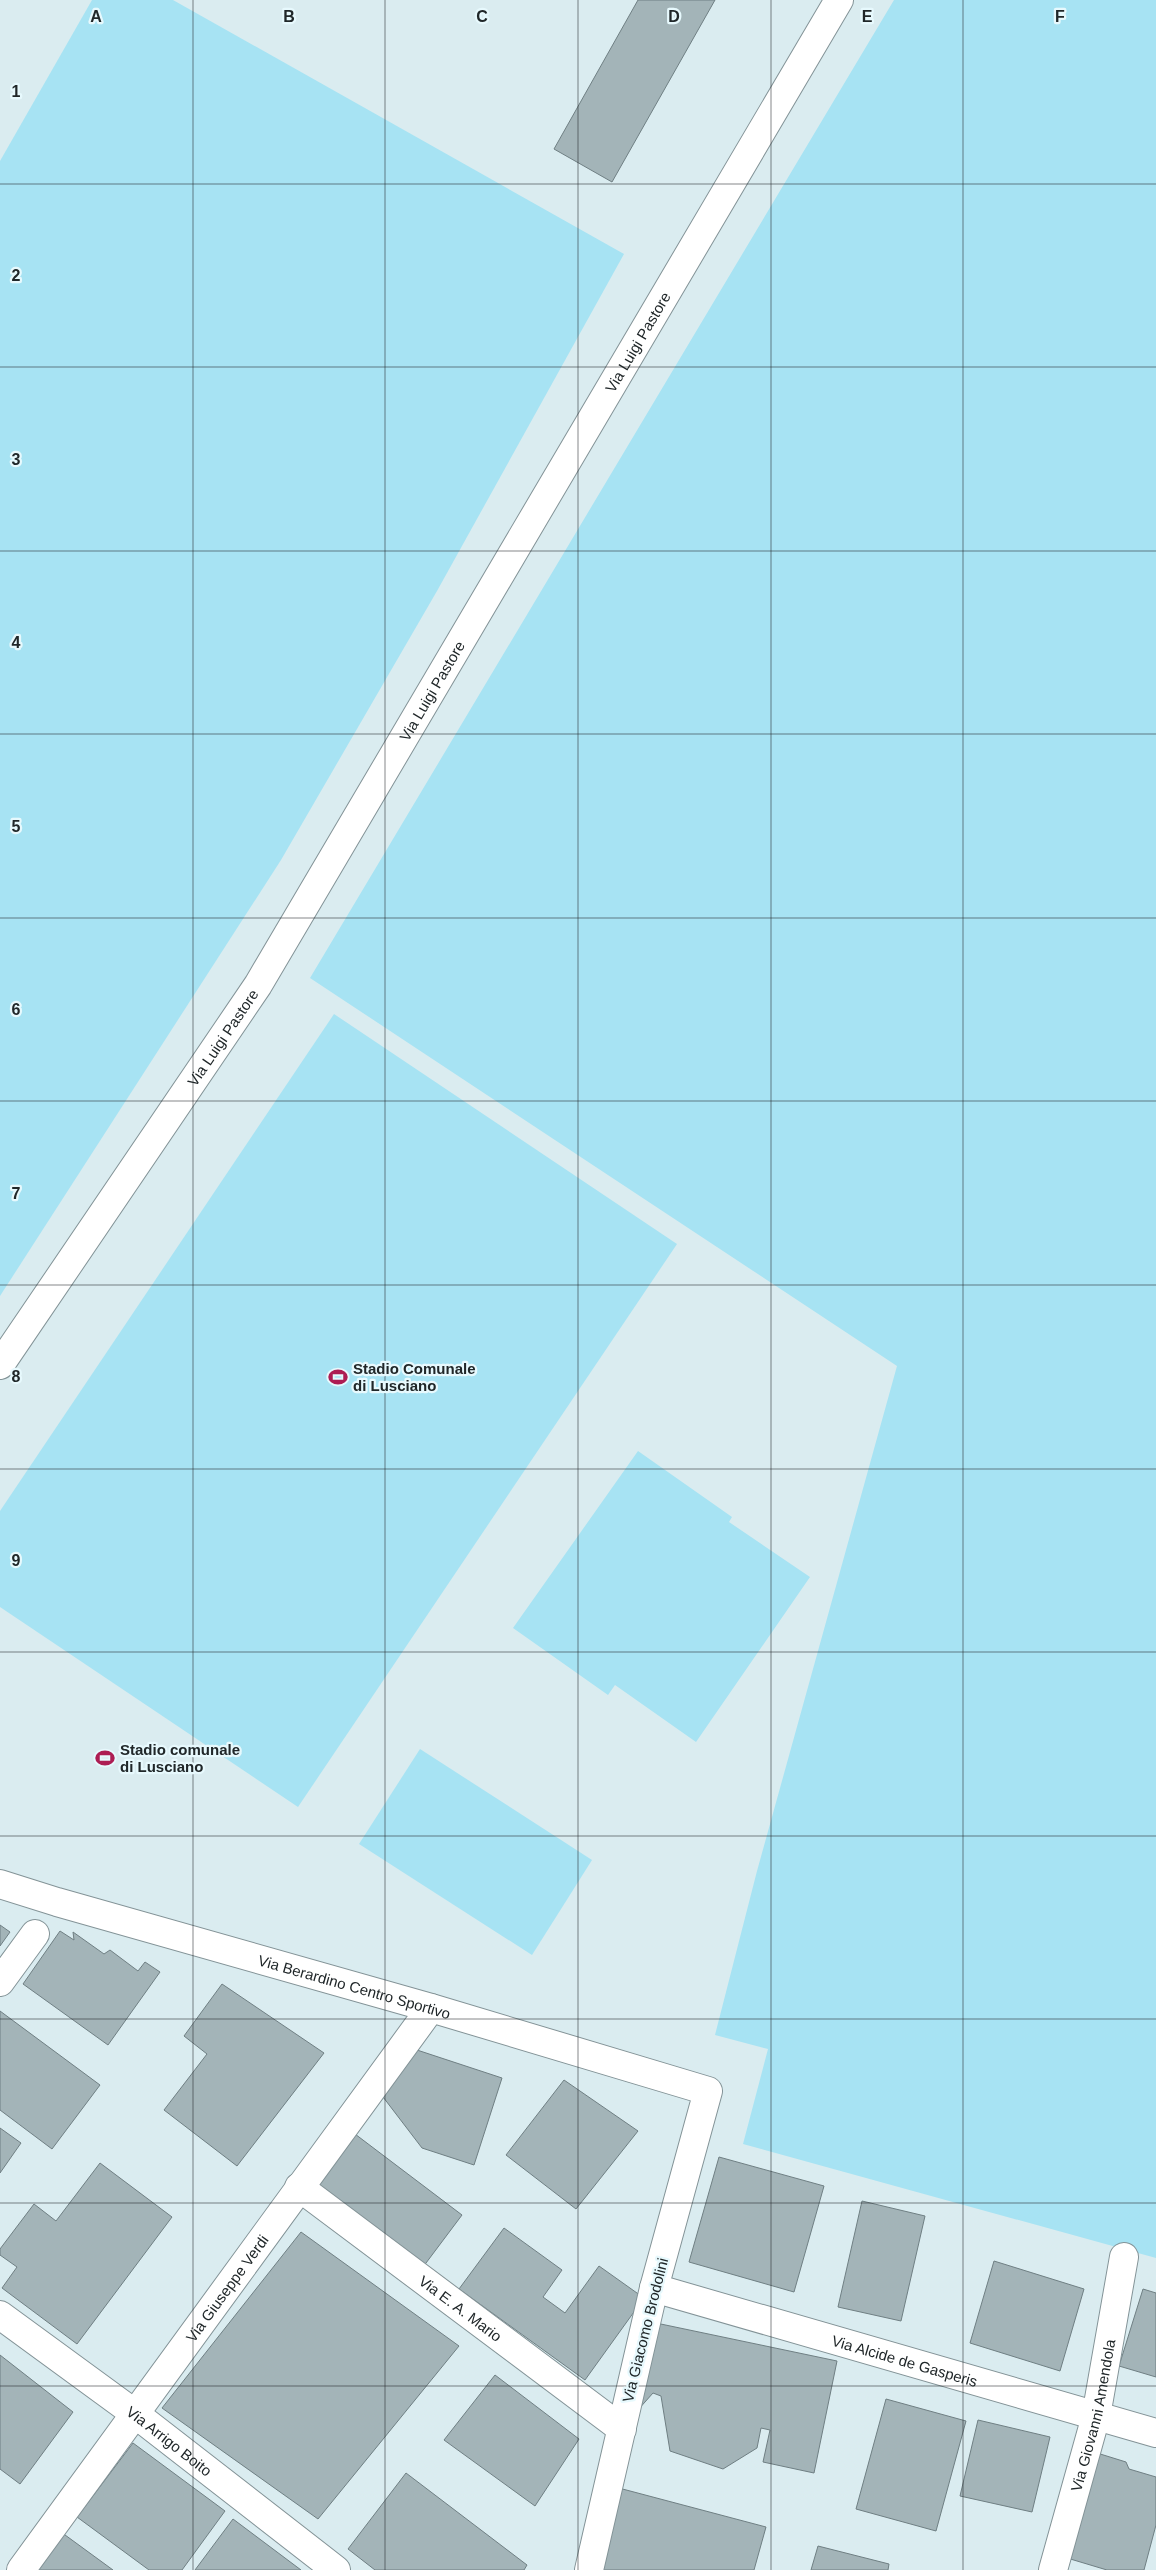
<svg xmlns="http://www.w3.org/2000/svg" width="1156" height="2570" font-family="Helvetica,sans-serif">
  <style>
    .green { fill: #a7e3f3 }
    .building { fill: #a3b4b8; stroke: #6f7f83 }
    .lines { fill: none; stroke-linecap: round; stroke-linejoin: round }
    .street-casing { stroke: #839397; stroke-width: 30 }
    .secondary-casing { stroke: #839397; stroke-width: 30 }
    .street { stroke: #fff; stroke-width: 28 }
    .secondary { stroke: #fff; stroke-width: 28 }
    .grid { fill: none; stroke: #202729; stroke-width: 1; stroke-opacity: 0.55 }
    .labels { text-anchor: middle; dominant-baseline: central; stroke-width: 4.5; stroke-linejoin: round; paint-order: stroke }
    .street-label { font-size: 15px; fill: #202729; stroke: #e7f9fd }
    .poi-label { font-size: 15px; font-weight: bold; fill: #202729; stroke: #e7f9fd; text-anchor: start }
    .grid-label { font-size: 16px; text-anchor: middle; font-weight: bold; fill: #202729; stroke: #e7f9fd; stroke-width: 4.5; stroke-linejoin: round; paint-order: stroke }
  </style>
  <rect width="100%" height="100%" fill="#daecf0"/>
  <g class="green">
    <path d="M 92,0 L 173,0 L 624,254 L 437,591 L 281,860 L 0,1296 L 0,161 Z"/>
    <path d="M 894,0 L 1156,0 L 1156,2258 L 743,2144 L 768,2049 L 715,2035 L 757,1871 L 897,1366 L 310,978 Z"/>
    <path d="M 334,1014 L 677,1244 L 298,1807 L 0,1607 L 0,1511 Z"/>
    <path d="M 638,1451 L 732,1517 L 729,1522 L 810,1577 L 696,1742 L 615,1685 L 608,1695 L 513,1628 Z"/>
    <path d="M 420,1749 L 592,1860 L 532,1955 L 359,1844 Z"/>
  </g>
  <g class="building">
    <path d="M 638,0 L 715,0 L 612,182 L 554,149 Z"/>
    <path d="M 0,1925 L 10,1932 L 0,1946 Z"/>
    <path d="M 60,1931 L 74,1940 L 73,1932 L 104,1954 L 110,1950 L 138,1971 L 145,1962 L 160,1972 L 108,2045 L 23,1984 Z"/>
    <path d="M 222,1984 L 324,2053 L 237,2166 L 164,2110 L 207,2054 L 184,2036 Z"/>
    <path d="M 0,2011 L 100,2085 L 52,2149 L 0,2110 Z"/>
    <path d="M 417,2050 L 502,2078 L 474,2165 L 422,2148 L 380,2093 Z"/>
    <path d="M 564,2080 L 638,2131 L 576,2209 L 506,2155 Z"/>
    <path d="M 0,2128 L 21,2143 L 0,2173 Z"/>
    <path d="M 355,2134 L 462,2215 L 423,2267 L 315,2185 Z"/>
    <path d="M 719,2157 L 824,2186 L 794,2292 L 689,2262 Z"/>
    <path d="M 100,2163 L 172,2217 L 77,2344 L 2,2288 L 17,2267 L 0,2255 L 0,2249 L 34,2204 L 56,2221 Z"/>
    <path d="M 862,2201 L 925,2216 L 901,2321 L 838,2307 Z"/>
    <path d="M 504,2228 L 562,2270 L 543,2297 L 565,2313 L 599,2266 L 644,2298 L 585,2380 L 459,2289 Z"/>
    <path d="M 301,2232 L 459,2346 L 318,2519 L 162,2408 Z"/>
    <path d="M 994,2261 L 1084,2289 L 1060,2371 L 970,2343 Z"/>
    <path d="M 1143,2289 L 1156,2293 L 1156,2377 L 1119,2366 Z"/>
    <path d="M 656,2323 L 837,2361 L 814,2473 L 763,2462 L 770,2430 L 761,2428 L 757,2448 L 723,2469 L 670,2451 L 661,2396 L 653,2393 L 637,2411 Z"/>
    <path d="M 0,2355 L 73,2412 L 20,2484 L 0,2469 Z"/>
    <path d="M 495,2375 L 579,2439 L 535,2506 L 444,2440 Z"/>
    <path d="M 886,2399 L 966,2421 L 936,2531 L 856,2509 Z"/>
    <path d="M 978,2420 L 1050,2437 L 1032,2512 L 960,2496 Z"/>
    <path d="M 133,2443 L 225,2511 L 182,2570 L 149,2570 L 77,2517 Z"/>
    <path d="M 1097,2453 L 1126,2462 L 1129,2469 L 1156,2477 L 1156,2525 L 1144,2570 L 1107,2570 L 1067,2558 Z"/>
    <path d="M 406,2473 L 527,2565 L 524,2570 L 375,2570 L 348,2549 Z"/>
    <path d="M 615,2487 L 766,2527 L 754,2570 L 592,2570 Z"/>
    <path d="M 233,2519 L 301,2570 L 195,2570 Z"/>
    <path d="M 61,2532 L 113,2570 L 34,2570 Z"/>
    <path d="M 818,2546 L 889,2564 L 888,2570 L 811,2570 Z"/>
  </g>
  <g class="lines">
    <g class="street-casing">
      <g id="street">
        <path id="s1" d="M 0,1884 L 57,1902 L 431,2008 L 708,2091 L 654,2288 L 589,2570"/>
        <path d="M 0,1982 L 35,1934"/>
        <path id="s2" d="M 299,2187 L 622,2429"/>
        <path id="s3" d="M 654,2288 L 1156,2433"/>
        <path id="s4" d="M 0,2315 L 134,2413 L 336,2570"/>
        <path id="s5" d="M 21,2570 L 431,2008"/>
        <path id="s6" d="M 1053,2570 L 1096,2416 L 1124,2257"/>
      </g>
    </g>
    <g class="secondary-casing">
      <g id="secondary">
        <path id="s7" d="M 0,1365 L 258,985 L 839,0"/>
      </g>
    </g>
    <use href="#street" class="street"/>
    <use href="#secondary" class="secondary"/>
  </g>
  <path class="grid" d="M 193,0 L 193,2570M 385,0 L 385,2570M 578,0 L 578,2570M 771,0 L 771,2570M 963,0 L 963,2570M 0,184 L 1156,184M 0,367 L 1156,367M 0,551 L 1156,551M 0,734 L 1156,734M 0,918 L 1156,918M 0,1101 L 1156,1101M 0,1285 L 1156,1285M 0,1469 L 1156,1469M 0,1652 L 1156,1652M 0,1836 L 1156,1836M 0,2019 L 1156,2019M 0,2203 L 1156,2203M 0,2386 L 1156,2386"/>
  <defs>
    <g id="stadium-bare" transform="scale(1.5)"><path d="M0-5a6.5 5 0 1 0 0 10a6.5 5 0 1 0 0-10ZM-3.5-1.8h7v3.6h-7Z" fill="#ad1d53" stroke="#e7f9fd" stroke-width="2.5" paint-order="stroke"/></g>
  </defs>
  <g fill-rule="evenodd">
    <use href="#stadium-bare" x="338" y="1377"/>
    <use href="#stadium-bare" x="105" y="1758"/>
  </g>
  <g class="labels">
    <g class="street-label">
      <text stroke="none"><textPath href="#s7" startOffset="1206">Via Luigi Pastore</textPath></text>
      <text stroke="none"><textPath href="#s7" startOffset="801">Via Luigi Pastore</textPath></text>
      <text stroke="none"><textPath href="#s7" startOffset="396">Via Luigi Pastore</textPath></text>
      <text stroke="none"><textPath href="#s1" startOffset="369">Via Berardino Centro Sportivo</textPath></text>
      <text stroke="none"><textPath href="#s5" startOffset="349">Via Giuseppe Verdi</textPath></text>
      <text stroke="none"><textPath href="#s2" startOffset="202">Via E. A. Mario</textPath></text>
      <text transform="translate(645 2330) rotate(-76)">Via Giacomo Brodolini</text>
      <text stroke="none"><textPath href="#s3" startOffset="261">Via Alcide de Gasperis</textPath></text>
      <text stroke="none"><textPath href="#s6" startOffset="160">Via Giovanni Amendola</textPath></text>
      <text stroke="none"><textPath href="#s4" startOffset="211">Via Arrigo Boito</textPath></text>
    </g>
    <g class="poi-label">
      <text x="353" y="1368">Stadio Comunale<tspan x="353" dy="17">di Lusciano</tspan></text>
      <text x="120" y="1749">Stadio comunale<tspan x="120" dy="17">di Lusciano</tspan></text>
    </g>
  </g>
  <g class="grid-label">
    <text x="96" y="22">A</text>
    <text x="289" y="22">B</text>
    <text x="482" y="22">C</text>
    <text x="674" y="22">D</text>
    <text x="867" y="22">E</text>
    <text x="1060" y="22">F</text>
    <text x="16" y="97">1</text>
    <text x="16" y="281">2</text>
    <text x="16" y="465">3</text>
    <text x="16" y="648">4</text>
    <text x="16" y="832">5</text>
    <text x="16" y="1015">6</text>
    <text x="16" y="1199">7</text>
    <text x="16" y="1382">8</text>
    <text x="16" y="1566">9</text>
  </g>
</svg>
